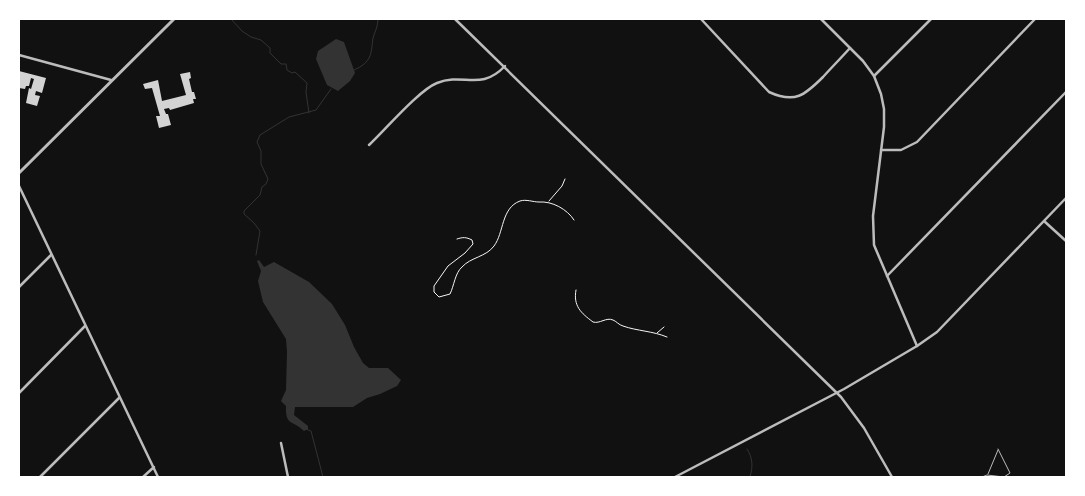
<svg xmlns="http://www.w3.org/2000/svg" width="1085" height="496" font-family="Signika,sans-serif">
  <style>
    .water { fill: #333 }
    .lines { fill: none; stroke-linecap: round; stroke-linejoin: round }
    .stream { stroke: #333; stroke-width: 1 }
    .building { fill: #d3d3d3 }
    .path { stroke: #f5f5f5; stroke-width: 1 }
    .service { stroke: #bcbcbc; stroke-width: 1 }
    .minor { stroke: #bcbcbc; stroke-width: 2.5 }
    .tertiary { stroke: #bcbcbc; stroke-width: 3 }
  </style>
  <rect width="100%" height="100%" fill="#111"/>
  <g class="water">
    <path d="M 336,39 L 344,42 L 355,73 L 350,81 L 338,91 L 327,85 L 316,59 L 318,51 Z"/>
    <path d="M 259,260 L 264,267 L 274,262 L 309,282 L 332,304 L 345,325 L 354,347 L 363,363 L 369,368 L 388,368 L 401,380 L 397,386 L 380,394 L 367,398 L 353,407 L 295,407 L 294,415 L 308,426 L 308,429 L 304,431 C 293,420 285,426 286,406 L 281,401 L 286,390 L 287,352 L 286,339 L 263,302 L 258,281 L 261,271 L 257,261 Z"/>
  </g>
  <g class="lines">
    <g class="stream">
      <path d="M 231,19 L 242,31 L 251,37 L 261,40 L 270,48 L 270,53 L 281,64 L 286,64 L 287,70 L 292,73 L 295,72 L 307,83 L 306,92 L 309,113"/>
      <path d="M 354,70 C 372,62 371,54 373,38 C 375,31 378,27 378,19"/>
      <path d="M 256,255 L 260,231 L 254,223 L 244,214 L 244,211 L 260,195 L 262,187 L 266,184 L 268,179 L 261,164 L 261,151 L 257,142 L 260,135 L 289,117 L 316,110 L 331,89"/>
      <path d="M 306,429 L 311,431 L 323,477"/>
      <path d="M 747,449 C 753,458 753,467 750,477"/>
    </g>
  </g>
  <g class="building">
    <path d="M 19,71 L 46,78 L 42,93 L 36,91 L 35,95 L 40,96 L 37,106 L 26,103 L 29,88 L 31,89 L 34,79 L 31,78 L 29,86 L 26,86 L 25,89 L 19,88 Z"/>
    <path d="M 190,72 L 191,78 L 189,79 L 192,92 L 194,92 L 196,99 L 193,99 L 194,103 L 170,110 L 169,108 L 164,109 L 166,114 L 168,114 L 171,125 L 159,128 L 156,116 L 160,116 L 152,88 L 145,89 L 143,84 L 158,80 L 162,101 L 186,95 L 180,74 Z"/>
  </g>
  <g class="lines">
    <g class="path">
      <path d="M 549,201 L 562,186 L 565,179"/>
      <path d="M 457,239 C 463,237 466,237 472,240 L 473,244 L 465,253 L 448,266 L 434,286 L 434,292 L 439,297 L 450,294 C 454,286 455,273 462,267 C 471,257 486,257 494,246 C 504,233 501,208 520,201 C 526,199 533,202 539,202 C 552,201 567,209 574,220"/>
      <path d="M 576,290 C 573,306 581,313 593,322 C 600,324 606,317 613,320 C 616,321 619,325 623,326 C 637,331 653,331 667,337"/>
      <path d="M 657,333 L 664,327"/>
    </g>
    <g class="service">
      <path d="M 988,474 L 998,450"/>
      <path d="M 982,477 L 987,475 L 1004,477 L 1010,473 L 998,449"/>
    </g>
    <g class="minor">
      <path d="M 455,19 L 841,397 L 864,428 L 892,477"/>
      <path d="M 701,19 L 769,92 C 795,104 805,95 823,77 C 832,67 841,58 850,48"/>
      <path d="M 821,19 L 863,61 L 874,76 L 881,94 L 884,109 L 884,127 L 873,216 L 874,245 L 917,346"/>
      <path d="M 19,55 L 111,80"/>
      <path d="M 874,76 L 931,19"/>
      <path d="M 369,145 C 385,130 419,90 437,83 C 464,72 480,92 505,66"/>
      <path d="M 881,150 L 901,150 L 917,142 L 1035,19"/>
      <path d="M 19,186 L 158,477"/>
      <path d="M 1044,221 L 1066,241"/>
      <path d="M 887,276 L 1066,92"/>
      <path d="M 19,287 L 51,255"/>
      <path d="M 19,393 L 85,326"/>
      <path d="M 281,443 L 288,477"/>
      <path d="M 40,477 L 119,398"/>
      <path d="M 143,477 L 154,467"/>
      <path d="M 675,477 L 844,389 L 917,346 L 937,332 L 1066,198"/>
    </g>
    <path class="tertiary" d="M 19,173 L 174,19"/>
  </g>
  <rect width="1085" height="496" fill="none" stroke="#ffffff" stroke-width="40"/>
</svg>
